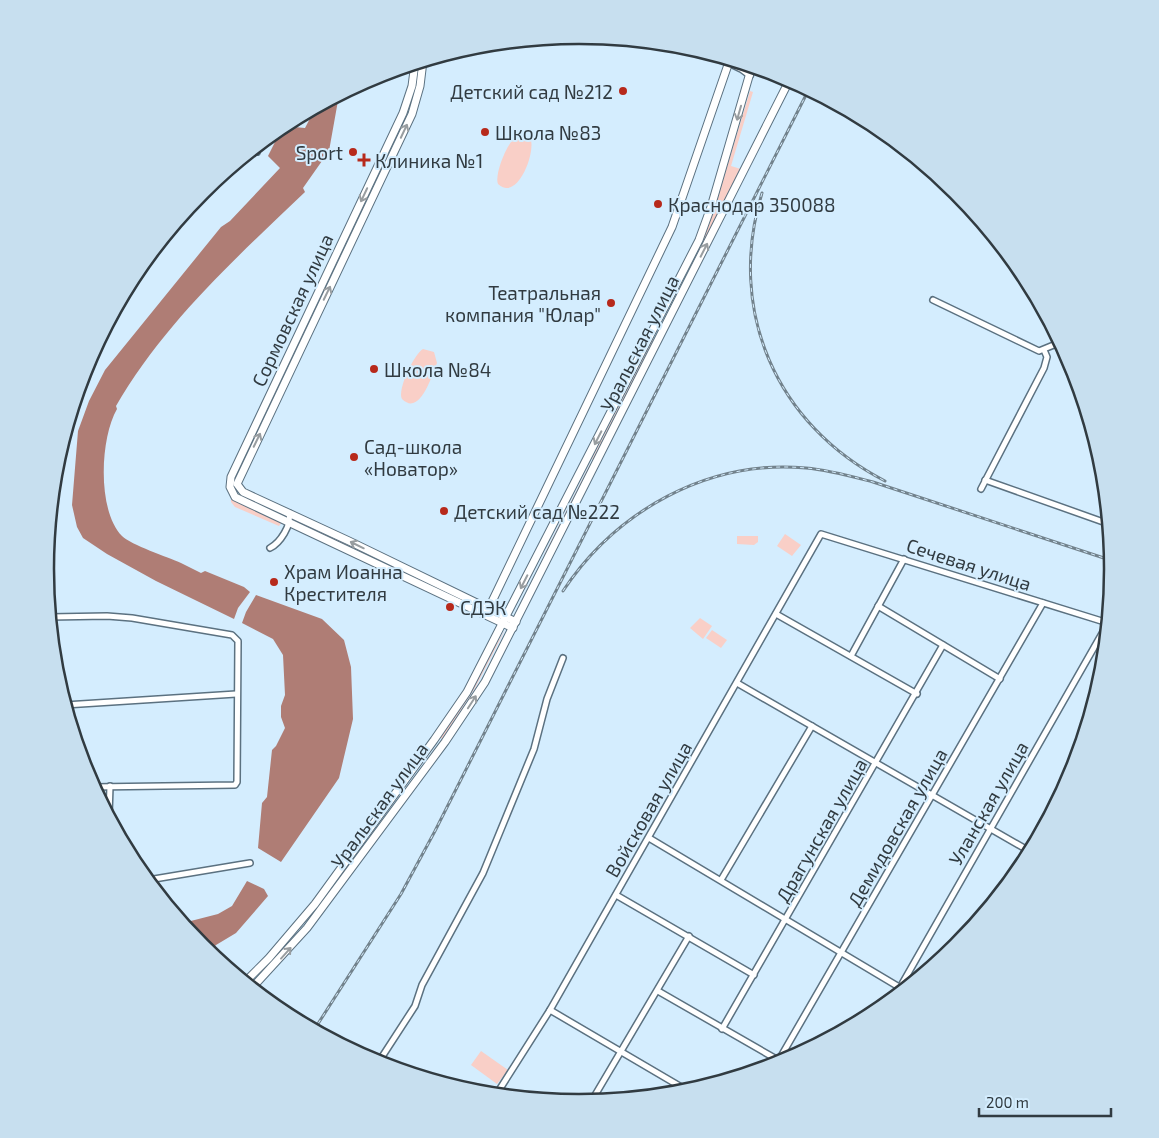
<svg xmlns="http://www.w3.org/2000/svg" width="1159" height="1138" font-family="'Exo 2',sans-serif">
  <style>
    .green { fill: #f9cfc7 }
    .water { fill: #af7d75 }
    .lines { fill: none; stroke-linecap: round; stroke-linejoin: round }
    .minor-casing { stroke: #5b7180; stroke-width: 8 }
    .tertiary-casing { stroke: #5b7180; stroke-width: 9 }
    .secondary-casing { stroke: #5b7180; stroke-width: 9 }
    .minor { stroke: #fff; stroke-width: 5 }
    .tertiary { stroke: #fff; stroke-width: 6 }
    .secondary { stroke: #fff; stroke-width: 7 }
    .rail-casing { stroke: #72828c; stroke-width: 3 }
    .rail { stroke: #d4edfe; stroke-width: 1; stroke-dasharray: 4; stroke-linecap: butt }
    .oneway { stroke: #989da0 }
    .poi-dot { fill: #b7291b; stroke: #d4edfe; stroke-width: 2 }
    .labels { text-anchor: middle; dominant-baseline: central; stroke-width: 4; stroke-linejoin: round; paint-order: stroke }
    .poi-label { font-size: 19px; fill: #313b41; stroke: #d4edfe; text-anchor: start }
    .street-label { font-size: 19px; fill: #313b41; stroke: #d4edfe }
    .rim { fill: none; stroke: #313b41; stroke-width: 2.5 }
  </style>
  <rect width="100%" height="100%" fill="#d4edfe"/>
  <g class="green">
    <path d="M 750,91 L 753,92 L 731,166 L 744,170 L 693,265 L 714,210 Z"/>
    <path d="M 518,135 L 530,138 C 537,149 518,203 498,184 C 494,174 508,140 518,135 Z"/>
    <path d="M 306,326 L 307,328 L 235,476 Z"/>
    <path d="M 653,339 L 655,339 L 594,461 L 592,459 Z"/>
    <path d="M 423,349 L 434,352 L 437,363 C 432,375 420,417 402,399 C 397,390 414,354 423,349 Z"/>
    <path d="M 590,464 L 592,464 L 545,556 L 544,555 Z"/>
    <path d="M 231,498 L 282,522 L 279,526 L 235,507 L 231,502 Z"/>
    <path d="M 297,520 L 407,572 L 408,573 L 295,522 Z"/>
    <path d="M 785,534 L 801,545 L 792,556 L 777,546 Z"/>
    <path d="M 737,536 L 758,536 L 758,542 L 754,545 L 737,544 Z"/>
    <path d="M 700,618 L 712,626 L 703,639 L 690,628 Z"/>
    <path d="M 506,628 L 475,688 L 442,739 L 440,737 Z"/>
    <path d="M 712,630 L 727,640 L 721,648 L 706,638 Z"/>
    <path d="M 481,1051 L 508,1070 L 497,1084 L 471,1065 Z"/>
  </g>
  <g class="water">
    <path d="M 339,95 L 329,151 L 303,188 L 305,192 C 236,258 164,323 116,406 L 117,409 C 100,438 97,511 122,536 C 131,545 168,557 181,563 L 201,573 L 205,571 L 244,587 L 250,592 L 238,608 L 234,619 L 156,581 L 107,554 L 83,538 L 77,527 L 72,505 L 78,431 L 89,401 L 105,370 L 221,227 L 230,221 L 280,168 L 268,156 L 283,126 L 305,128 L 316,107 Z"/>
    <path d="M 256,595 L 322,619 L 344,640 L 351,667 L 353,719 L 339,778 L 281,862 L 258,848 L 262,803 L 267,797 L 272,750 L 276,746 L 285,728 L 281,717 L 281,706 L 285,695 L 283,655 L 273,639 L 242,623 L 246,612 Z"/>
    <path d="M 247,881 L 264,889 L 268,896 L 236,933 L 216,945 L 209,952 L 183,923 L 218,914 L 232,906 Z"/>
  </g>
  <g class="lines">
    <g class="minor-casing">
      <g id="minor">
        <path d="M 251,151 L 257,152"/>
        <path d="M 201,193 L 204,194"/>
        <path d="M 933,300 L 1039,351 L 1061,342"/>
        <path d="M 985,480 L 1109,524"/>
        <path d="M 981,489 L 1044,368 L 1047,357 L 1044,350"/>
        <path d="M 270,548 C 280,543 292,525 289,513"/>
        <path d="M 878,606 L 1000,679"/>
        <path d="M 776,614 L 917,694"/>
        <path d="M 50,617 L 107,616 L 132,618 L 232,635 L 238,641 L 237,782 L 235,785 L 93,787"/>
        <path d="M 851,656 L 904,559"/>
        <path d="M 737,683 L 1031,852"/>
        <path d="M 65,705 L 236,694"/>
        <path d="M 109,816 L 110,786"/>
        <path d="M 649,838 L 904,990"/>
        <path d="M 148,880 L 250,863"/>
        <path d="M 721,880 L 812,726"/>
        <path d="M 616,895 L 754,975"/>
        <path d="M 658,991 L 778,1060"/>
        <path d="M 894,998 L 1108,623"/>
        <path d="M 550,1010 L 688,1091"/>
        <path d="M 722,1029 L 943,645"/>
        <path d="M 378,1063 L 415,1006 L 422,985 L 483,873 L 534,749 L 547,699 L 563,658"/>
        <path d="M 776,1065 L 1043,603"/>
        <path d="M 496,1095 L 550,1010 L 821,534 L 1108,623"/>
        <path d="M 591,1102 L 689,936"/>
      </g>
    </g>
    <g class="tertiary-casing">
      <path id="tertiary" d="M 707,52 L 742,69 L 750,75"/>
    </g>
    <g class="secondary-casing">
      <g id="secondary">
        <path d="M 423,61 L 420,86 L 412,114 L 237,484 L 243,492 L 349,541 L 516,622"/>
        <path d="M 415,63 L 412,86 L 403,113 L 231,477 L 230,487 L 235,497 L 513,628"/>
        <path d="M 487,612 L 672,227 L 730,59"/>
        <path d="M 245,982 L 269,958 L 315,904 L 434,740 L 467,692 L 699,240 L 711,207 L 752,66"/>
        <path d="M 252,988 L 307,928 L 445,742 L 485,682 L 790,79"/>
      </g>
    </g>
    <use href="#minor" class="minor"/>
    <use href="#tertiary" class="tertiary"/>
    <use href="#secondary" class="secondary"/>
    <g class="rail-casing">
      <g id="rail">
        <path d="M 762,193 C 726,310 776,425 885,481"/>
        <path d="M 563,591 C 616,511 708,459 806,468 C 829,470 850,476 873,482 L 1113,561"/>
        <path d="M 314,1030 L 401,894 L 435,831 L 809,89"/>
      </g>
    </g>
    <use href="#rail" class="rail"/>
  </g>
  <defs><path id="oneway-shaft" d="M-6 0H5M1.5-3L5.5 0L1.5 3" fill="none" stroke-width="1.6" stroke-linecap="round" stroke-linejoin="round" transform="scale(1.25)"/></defs>
  <g class="oneway">
    <use href="#oneway-shaft" transform="translate(739 113) rotate(106)"/>
    <use href="#oneway-shaft" transform="translate(404 131) rotate(-65)"/>
    <use href="#oneway-shaft" transform="translate(364 195) rotate(115)"/>
    <use href="#oneway-shaft" transform="translate(704 250) rotate(-63)"/>
    <use href="#oneway-shaft" transform="translate(327 293) rotate(-64)"/>
    <use href="#oneway-shaft" transform="translate(598 438) rotate(117)"/>
    <use href="#oneway-shaft" transform="translate(257 440) rotate(-64)"/>
    <use href="#oneway-shaft" transform="translate(357 545) rotate(-154)"/>
    <use href="#oneway-shaft" transform="translate(524 582) rotate(117)"/>
    <use href="#oneway-shaft" transform="translate(472 702) rotate(-57)"/>
    <use href="#oneway-shaft" transform="translate(286 953) rotate(-48)"/>
  </g>
  <g class="poi-dot">
    <circle cx="623" cy="91" r="5"/>
    <circle cx="485" cy="132" r="5"/>
    <circle cx="353" cy="152" r="5"/>
    <path d="M361.5 152.5h5v5h5v5h-5v5h-5v-5h-5v-5h5z"/>
    <circle cx="658" cy="204" r="5"/>
    <circle cx="611" cy="303" r="5"/>
    <circle cx="374" cy="369" r="5"/>
    <circle cx="354" cy="457" r="5"/>
    <circle cx="444" cy="511" r="5"/>
    <circle cx="274" cy="582" r="5"/>
    <circle cx="450" cy="607" r="5"/>
  </g>
  <g class="labels">
    <g class="poi-label">
      <text x="613" y="91" text-anchor="end">Детский сад №212</text>
      <text x="495" y="132">Школа №83</text>
      <text x="343" y="152" text-anchor="end">Sport</text>
      <text x="375" y="160">Клиника №1</text>
      <text x="668" y="204">Краснодар 350088</text>
      <text x="601" y="292" text-anchor="end">Театральная<tspan x="601" dy="22">компания "Юлар"</tspan></text>
      <text x="384" y="369">Школа №84</text>
      <text x="364" y="446">Сад-школа<tspan x="364" dy="22">«Новатор»</tspan></text>
      <text x="454" y="511">Детский сад №222</text>
      <text x="284" y="571">Храм Иоанна<tspan x="284" dy="22">Крестителя</tspan></text>
      <text x="460" y="607">СДЭК</text>
    </g>
    <g class="street-label">
      <text transform="translate(292 310) rotate(-65)">Сормовская улица</text>
      <text transform="translate(639 343) rotate(-63)">Уральская улица</text>
      <text transform="translate(969 564) rotate(18)">Сечевая улица</text>
      <text transform="translate(988 803) rotate(-60)">Уланская улица</text>
      <text transform="translate(379 805) rotate(-54)">Уральская улица</text>
      <text transform="translate(648 809) rotate(-60)">Войсковая улица</text>
      <text transform="translate(897 827) rotate(-60)">Демидовская улица</text>
      <text transform="translate(821 830) rotate(-60)">Драгунская улица</text>
    </g>
  </g>
  <path d="M0 0H1159V1138H0ZM54 569a525 525 0 1 1 1050 0a525 525 0 1 1-1050 0Z" fill="#c7dfef" fill-rule="evenodd"/>
  <path class="rim" d="M54 569a525 525 0 1 1 1050 0a525 525 0 1 1-1050 0Z"/>
  <path d="M979 1108v8h132v-8" fill="none" stroke="#313b41" stroke-width="2.5"/>
  <text x="986" y="1108" font-size="15" fill="#313b41" stroke="#d4edfe" stroke-width="4" paint-order="stroke">200 m</text>
</svg>
